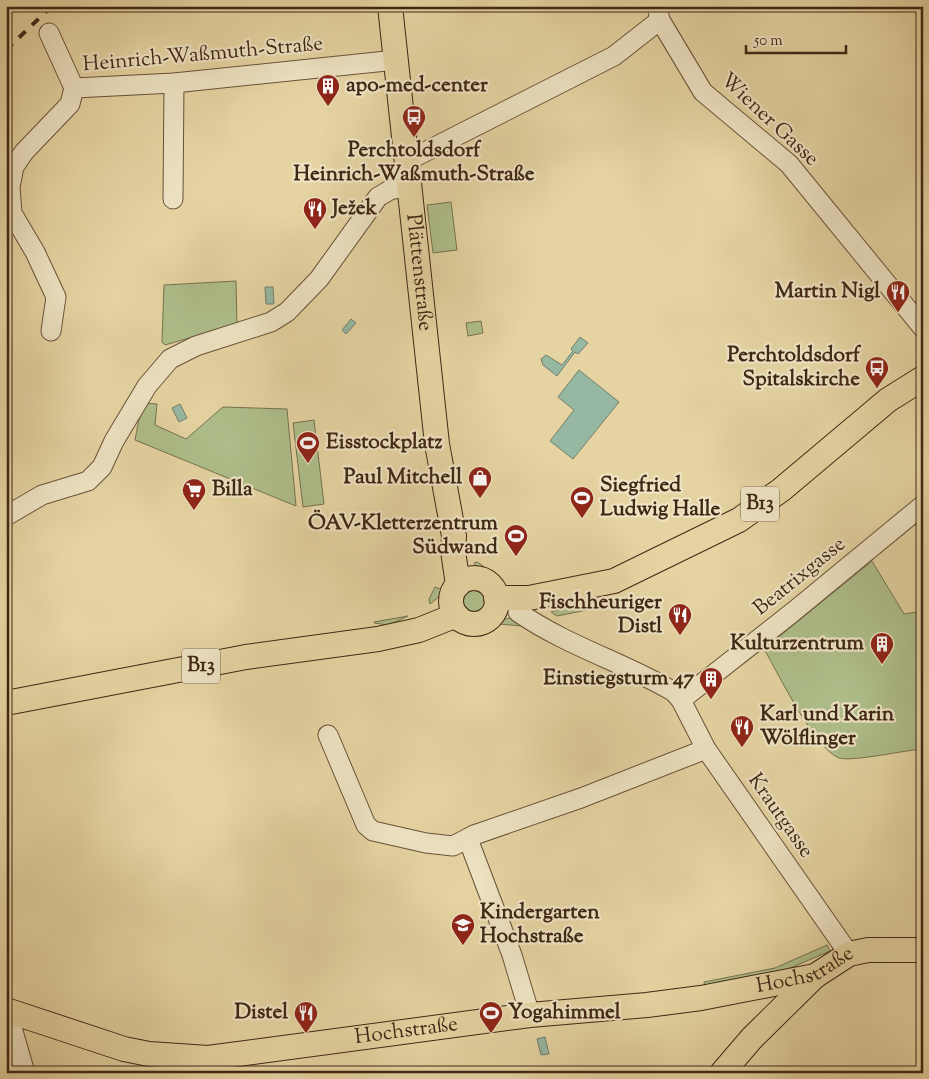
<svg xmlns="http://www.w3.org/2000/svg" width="929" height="1079" font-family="'Sorts Mill Goudy',serif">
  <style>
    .green { fill: #aebe8a; stroke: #767250 }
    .water { fill: #96b8a3; stroke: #737e6b }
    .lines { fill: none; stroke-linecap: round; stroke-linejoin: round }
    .minor-casing { stroke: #685239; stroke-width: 21 }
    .major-casing { stroke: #3f2716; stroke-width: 26 }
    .minor { stroke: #eee3c3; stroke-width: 19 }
    .major { stroke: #e5d4a2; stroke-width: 24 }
    .rail { stroke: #3f2716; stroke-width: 4; stroke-dasharray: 9 9; stroke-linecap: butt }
    .labels { text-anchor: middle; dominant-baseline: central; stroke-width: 4.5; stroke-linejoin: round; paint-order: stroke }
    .shield { fill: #eee3c3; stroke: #745f4a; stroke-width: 1 }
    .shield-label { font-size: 20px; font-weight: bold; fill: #3f2716 }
    .street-label { font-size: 21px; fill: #3f2716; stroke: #eee3c3 }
    .poi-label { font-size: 21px; font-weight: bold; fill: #3f2716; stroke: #eee3c3; text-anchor: start }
  </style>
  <rect width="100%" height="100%" fill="#e5d4a2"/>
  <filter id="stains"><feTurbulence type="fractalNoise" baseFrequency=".004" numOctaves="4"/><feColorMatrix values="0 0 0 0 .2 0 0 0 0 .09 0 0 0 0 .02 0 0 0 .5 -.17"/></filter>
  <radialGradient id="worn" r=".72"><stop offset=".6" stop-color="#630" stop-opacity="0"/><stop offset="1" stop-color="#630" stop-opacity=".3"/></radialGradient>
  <g class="green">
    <path d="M 451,202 L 457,250 L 433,253 L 427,205 Z"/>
    <path d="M 236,281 L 237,324 L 165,345 L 162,342 L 164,285 Z"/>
    <path d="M 481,321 L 483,333 L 468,336 L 466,323 Z"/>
    <path d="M 142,403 L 157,404 L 155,425 L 186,439 L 223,407 L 287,409 L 296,506 L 135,440 Z"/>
    <path d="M 314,420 L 324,504 L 303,507 L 293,423 Z"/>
    <path d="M 872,561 L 904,614 L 923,611 L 923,749 C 906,750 852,762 839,758 C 814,748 778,673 764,649 Z"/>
    <path d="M 477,562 C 488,567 495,582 505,589 C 494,587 480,573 474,563 Z"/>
    <path d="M 435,587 L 446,591 L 430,604 L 429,599 Z"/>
    <path d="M 471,589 L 482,593 L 486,599 L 485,607 L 477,613 L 468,613 L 461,603 L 462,596 Z"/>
    <path d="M 601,602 L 612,605 L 557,616 L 551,612 L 575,605 Z"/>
    <path d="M 408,616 L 388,625 L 374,623 L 374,622 Z"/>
    <path d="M 514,617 L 523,626 L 498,624 L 489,629 L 488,627 L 501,620 Z"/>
    <path d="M 827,945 L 830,951 L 781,972 L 705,988 L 704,982 L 775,968 Z"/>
  </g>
  <g class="water">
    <path d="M 265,287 L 273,287 L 274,304 L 266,304 Z"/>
    <path d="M 351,319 L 356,323 L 346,334 L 342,330 Z"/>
    <path d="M 580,337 L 588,343 L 578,354 L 575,352 L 557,376 L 543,365 L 541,359 L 546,355 L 562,365 L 573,351 L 571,349 Z"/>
    <path d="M 579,370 L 619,402 L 573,459 L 550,441 L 574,410 L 558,397 Z"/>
    <path d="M 180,404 L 187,418 L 179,422 L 172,408 Z"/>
    <path d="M 545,1037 L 549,1054 L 541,1055 L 537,1039 Z"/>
  </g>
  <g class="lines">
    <g class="minor-casing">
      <g id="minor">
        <path d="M 657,6 L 660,20 L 703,92 L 789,164 L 923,328"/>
        <path d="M 49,33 L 74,88 L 174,83 L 396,60"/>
        <path d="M 407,161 L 614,56 L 660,20"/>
        <path d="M 173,199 L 174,83"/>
        <path d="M 51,331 L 56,297 L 35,252 L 12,213 L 10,187 L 14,167 L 24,152 L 70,104 L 74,88"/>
        <path d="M 6,516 L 42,495 L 88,481 L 102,467 L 114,441 L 147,386 L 170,359 L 196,346 L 271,322 L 287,312 L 319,279 L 378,197 L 390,190 L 409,186"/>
        <path d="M 518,612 C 567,646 623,662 674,692 L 681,700 L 706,749 L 849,954"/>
        <path d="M 681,700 L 793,612 L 923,505"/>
        <path d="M 328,735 L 366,825 L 373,831 L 426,843 L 453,846 L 474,835 L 581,798 L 706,749"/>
        <path d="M 468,839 L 512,955 L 530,1015"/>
        <path d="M 7,1010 L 25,1073"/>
      </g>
    </g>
    <g class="major-casing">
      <g id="major">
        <path id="s1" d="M 390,6 L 437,444 L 454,536 L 453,551 L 458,585"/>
        <circle cx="474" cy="601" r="23"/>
        <path d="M 496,598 L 529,598 L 614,581 L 739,520 L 781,490 L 888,400 L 923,378"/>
        <path d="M 6,703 L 246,657 L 378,639 L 419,630 L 449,618 L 458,617"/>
        <path id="s2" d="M 6,1010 L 124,1049 L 149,1054 L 208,1058 L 530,1015 L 647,1005 L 701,998 L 815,976 L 849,954 L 868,950 L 923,950"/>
        <path d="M 722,1073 L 752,1038 L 815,976"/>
      </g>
    </g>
    <use href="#minor" class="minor"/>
    <use href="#major" class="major"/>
    <path class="rail" d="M 6,50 L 52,6"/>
  </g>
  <defs>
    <g id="building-pin" transform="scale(1.25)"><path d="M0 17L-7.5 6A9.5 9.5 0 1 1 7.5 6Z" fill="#8f2418" stroke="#eee3c3"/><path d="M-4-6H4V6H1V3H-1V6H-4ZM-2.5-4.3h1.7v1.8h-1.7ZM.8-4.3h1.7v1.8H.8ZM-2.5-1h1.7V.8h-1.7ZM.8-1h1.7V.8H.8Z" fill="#fff"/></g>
    <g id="bus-pin" transform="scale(1.25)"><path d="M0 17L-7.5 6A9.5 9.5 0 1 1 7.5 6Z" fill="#8f2418" stroke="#eee3c3"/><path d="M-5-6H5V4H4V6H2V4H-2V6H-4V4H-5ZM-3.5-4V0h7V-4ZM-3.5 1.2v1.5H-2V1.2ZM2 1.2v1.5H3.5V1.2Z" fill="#fff"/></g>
    <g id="restaurant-pin" transform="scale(1.25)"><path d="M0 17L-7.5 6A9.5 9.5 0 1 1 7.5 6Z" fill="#8f2418" stroke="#eee3c3"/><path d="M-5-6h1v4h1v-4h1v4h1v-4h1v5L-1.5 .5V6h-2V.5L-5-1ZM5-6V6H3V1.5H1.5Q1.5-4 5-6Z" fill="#fff"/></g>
    <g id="stadium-pin" transform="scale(1.25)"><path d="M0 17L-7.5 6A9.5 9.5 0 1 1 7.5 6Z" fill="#8f2418" stroke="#eee3c3"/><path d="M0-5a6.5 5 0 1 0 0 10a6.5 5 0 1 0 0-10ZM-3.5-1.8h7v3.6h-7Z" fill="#fff"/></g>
    <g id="shop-pin" transform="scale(1.25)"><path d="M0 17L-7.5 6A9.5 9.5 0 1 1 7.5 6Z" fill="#8f2418" stroke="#eee3c3"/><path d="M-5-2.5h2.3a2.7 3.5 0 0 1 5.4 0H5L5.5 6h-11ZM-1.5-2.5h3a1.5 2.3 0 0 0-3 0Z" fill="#fff"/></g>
    <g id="supermarket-pin" transform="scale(1.25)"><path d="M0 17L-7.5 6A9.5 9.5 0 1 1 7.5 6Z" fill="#8f2418" stroke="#eee3c3"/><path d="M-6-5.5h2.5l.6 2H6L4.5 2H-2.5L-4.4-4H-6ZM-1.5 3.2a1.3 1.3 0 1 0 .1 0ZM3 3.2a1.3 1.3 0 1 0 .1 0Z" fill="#fff"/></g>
    <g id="school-pin" transform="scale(1.25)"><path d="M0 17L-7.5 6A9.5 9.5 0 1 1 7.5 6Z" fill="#8f2418" stroke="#eee3c3"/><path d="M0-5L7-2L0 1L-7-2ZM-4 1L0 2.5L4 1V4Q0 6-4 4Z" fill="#fff"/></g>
  </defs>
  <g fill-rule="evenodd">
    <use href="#building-pin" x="328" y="86"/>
    <use href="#bus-pin" x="414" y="117"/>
    <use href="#restaurant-pin" x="315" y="209"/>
    <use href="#restaurant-pin" x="898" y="292"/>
    <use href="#bus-pin" x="877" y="368"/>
    <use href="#stadium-pin" x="308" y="443"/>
    <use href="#shop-pin" x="480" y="478"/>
    <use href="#supermarket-pin" x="194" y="490"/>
    <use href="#stadium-pin" x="582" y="498"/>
    <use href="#stadium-pin" x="516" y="536"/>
    <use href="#restaurant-pin" x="680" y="615"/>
    <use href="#building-pin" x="882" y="644"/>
    <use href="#building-pin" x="711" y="679"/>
    <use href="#restaurant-pin" x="742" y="727"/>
    <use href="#school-pin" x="463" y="925"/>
    <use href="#restaurant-pin" x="306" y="1013"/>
    <use href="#stadium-pin" x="491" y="1013"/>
  </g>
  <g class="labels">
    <g class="shield">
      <rect x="741" y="486.5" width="38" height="35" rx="4"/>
      <rect x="182" y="648.5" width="38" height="35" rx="4"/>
    </g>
    <g class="shield-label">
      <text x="760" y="504">B13</text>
      <text x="201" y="666">B13</text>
    </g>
    <g class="street-label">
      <text transform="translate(203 55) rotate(-5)">Heinrich-Waßmuth-Straße</text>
      <text transform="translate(769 120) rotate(43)">Wiener Gasse</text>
      <text stroke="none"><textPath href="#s1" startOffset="268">Plättenstraße</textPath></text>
      <text transform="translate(800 577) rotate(-39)">Beatrixgasse</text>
      <text transform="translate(780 816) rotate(55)">Krautgasse</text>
      <text stroke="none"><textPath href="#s2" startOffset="814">Hochstraße</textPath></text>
      <text stroke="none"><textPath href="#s2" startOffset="409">Hochstraße</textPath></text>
    </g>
    <g class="poi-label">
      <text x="346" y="86">apo-med-center</text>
      <text x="414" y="151" text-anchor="middle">Perchtoldsdorf<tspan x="414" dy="24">Heinrich-Waßmuth-Straße</tspan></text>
      <text x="332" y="209">Ježek</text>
      <text x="880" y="292" text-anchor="end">Martin Nigl</text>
      <text x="860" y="356" text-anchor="end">Perchtoldsdorf<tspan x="860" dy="24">Spitalskirche</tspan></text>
      <text x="326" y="443">Eisstockplatz</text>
      <text x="462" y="478" text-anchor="end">Paul Mitchell</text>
      <text x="600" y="486">Siegfried<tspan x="600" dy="24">Ludwig Halle</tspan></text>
      <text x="212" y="490">Billa</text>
      <text x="498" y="524" text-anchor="end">ÖAV-Kletterzentrum<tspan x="498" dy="24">Südwand</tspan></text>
      <text x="662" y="603" text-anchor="end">Fischheuriger<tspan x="662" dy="24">Distl</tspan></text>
      <text x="864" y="644" text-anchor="end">Kulturzentrum</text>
      <text x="694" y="679" text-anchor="end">Einstiegsturm 47</text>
      <text x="760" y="715">Karl und Karin<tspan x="760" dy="24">Wölflinger</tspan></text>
      <text x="480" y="913">Kindergarten<tspan x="480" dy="24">Hochstraße</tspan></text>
      <text x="288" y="1013" text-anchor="end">Distel</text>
      <text x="508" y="1013">Yogahimmel</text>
    </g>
  </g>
  <rect width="929" height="1079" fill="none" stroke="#e5d4a2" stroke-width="25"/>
  <rect x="8" y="8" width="914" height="1064" fill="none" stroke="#3f2716" stroke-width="2.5"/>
  <rect x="12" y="12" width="904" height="1054" fill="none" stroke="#3f2716"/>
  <path d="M746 45v8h100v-8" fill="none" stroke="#3f2716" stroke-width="2.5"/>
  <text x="754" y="45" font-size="15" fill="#3f2716" stroke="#eee3c3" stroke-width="4" paint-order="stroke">50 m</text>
  <rect width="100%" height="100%" filter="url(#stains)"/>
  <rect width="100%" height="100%" fill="url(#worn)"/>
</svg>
